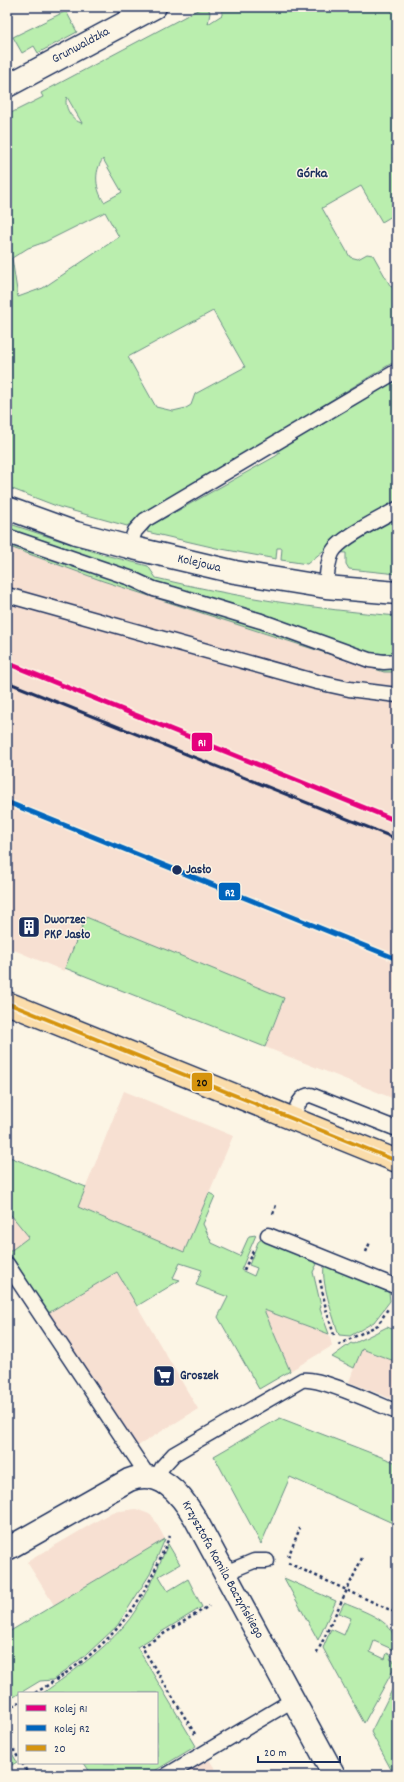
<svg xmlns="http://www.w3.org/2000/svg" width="404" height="1782" font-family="Dekko,sans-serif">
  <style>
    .built { fill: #f7e0d2 }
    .green { fill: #baeeae; stroke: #6a8e86; fill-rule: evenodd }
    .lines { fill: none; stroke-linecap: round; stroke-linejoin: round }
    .service-casing { stroke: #1b2f5e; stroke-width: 17 }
    .minor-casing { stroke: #1b2f5e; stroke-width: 25 }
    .primary-casing { stroke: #1b2f5e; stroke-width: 25 }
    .path { stroke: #1b2f5e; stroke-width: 2.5; stroke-dasharray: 3 3; stroke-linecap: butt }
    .service { stroke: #fcf5e5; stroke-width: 14 }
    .minor { stroke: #fcf5e5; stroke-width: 22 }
    .primary { stroke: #fbddab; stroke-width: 22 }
    .rail { stroke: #1b2f5e; stroke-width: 3 }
    .bus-1-casing { stroke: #fcf5e5; stroke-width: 7 }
    .bus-1 { stroke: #d6940e; stroke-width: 4 }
    .rail-1-casing { stroke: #fcf5e5; stroke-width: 8 }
    .rail-2-casing { stroke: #fcf5e5; stroke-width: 8 }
    .rail-1 { stroke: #e5007d; stroke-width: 5 }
    .rail-2 { stroke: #0065bd; stroke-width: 5 }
    .stop-dot { fill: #1b2f5e; stroke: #fcf5e5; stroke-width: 1.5 }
    .labels { text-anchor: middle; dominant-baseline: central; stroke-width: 3; stroke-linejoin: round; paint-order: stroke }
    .street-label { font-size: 13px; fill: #1b2f5e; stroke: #fcf5e5 }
    .stop-label { font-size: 13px; font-weight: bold; fill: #1b2f5e; stroke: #fcf5e5; text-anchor: start }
    .poi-label { font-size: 13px; font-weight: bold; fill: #1b2f5e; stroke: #fcf5e5; text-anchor: start }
    .neighbourhood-label { font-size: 14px; font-weight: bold; fill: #1b2f5e; stroke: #fcf5e5 }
    .line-badge { stroke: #fcf5e5; stroke-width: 1.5 }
    .badge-label { font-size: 11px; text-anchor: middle; font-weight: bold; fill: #fff }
    .pale-badge-label { font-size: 11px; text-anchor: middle; font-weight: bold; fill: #111 }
  </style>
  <rect width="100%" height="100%" fill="#fcf5e5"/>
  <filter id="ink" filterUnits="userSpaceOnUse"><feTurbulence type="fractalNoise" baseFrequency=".025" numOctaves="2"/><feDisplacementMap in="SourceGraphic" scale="8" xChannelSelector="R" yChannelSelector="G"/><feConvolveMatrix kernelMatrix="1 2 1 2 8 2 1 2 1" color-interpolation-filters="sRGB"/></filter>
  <g filter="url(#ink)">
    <g class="built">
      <path d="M 7,546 L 103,581 L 384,672 L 397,672 L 397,1100 L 265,1047 L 284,1000 L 86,917 L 64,971 L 7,947 Z"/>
      <path d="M 124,1091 L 233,1136 L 184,1252 L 78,1207 Z"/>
      <path d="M 7,1210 L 29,1237 L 9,1252 L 7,1249 Z"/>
      <path d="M 117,1272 L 198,1409 L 136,1447 L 48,1313 Z"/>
      <path d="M 264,1310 L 329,1334 L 332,1346 L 290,1371 Z"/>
      <path d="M 361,1349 L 397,1362 L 397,1401 L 349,1382 Z"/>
      <path d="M 136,1509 L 149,1514 L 153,1517 L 165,1539 L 54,1605 L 27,1562 L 112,1512 Z"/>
      <path d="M 208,1758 L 219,1775 L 181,1775 Z"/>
    </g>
    <g class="green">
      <path d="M 203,7 L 208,7 L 210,13 L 208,24 L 222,15 L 222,7 L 397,7 L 397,213 L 382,222 L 361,186 L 322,208 L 350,257 L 358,259 L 367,254 L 373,255 L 391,287 L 397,285 L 397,360 L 312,412 L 314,414 L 157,505 L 127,526 L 59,507 L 7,487 L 7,115 L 43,97 L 41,93 ZM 67,97 L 82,123 C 72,121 63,106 67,97 ZM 103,159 L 122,192 L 104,202 C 96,190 93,172 103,159 ZM 105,212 L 119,237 L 43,288 L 18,297 L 12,258 L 28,248 L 45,242 ZM 213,311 L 245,367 L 195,394 L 191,405 L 186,408 L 173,411 L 156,407 L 128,357 Z"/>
      <path d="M 66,11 L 77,32 L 38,53 L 34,46 L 22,53 L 13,37 Z"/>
      <path d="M 397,380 L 397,574 L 349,569 L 346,564 L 346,553 L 323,551 L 307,564 L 281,560 L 282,548 L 277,548 L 276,559 L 216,548 L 147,532 L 151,523 L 154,524 L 276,456 L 280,453 L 274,450 Z"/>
      <path d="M 7,523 L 101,554 L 148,566 L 156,578 C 235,597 315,609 397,616 L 397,654 L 369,653 L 302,631 L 286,623 L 262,613 L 219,603 L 7,533 Z"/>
      <path d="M 7,539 L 380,668 L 387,669 L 397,668 L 397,672 L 384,672 L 103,581 L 7,546 Z"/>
      <path d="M 86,917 L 284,998 L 265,1047 L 65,968 Z"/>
      <path d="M 7,1156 L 86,1187 L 78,1207 L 184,1252 L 209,1193 L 215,1196 L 203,1224 L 212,1243 L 240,1256 L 249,1236 L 256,1235 L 241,1270 L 254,1276 L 257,1268 L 249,1265 L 258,1242 L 263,1238 L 318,1262 L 313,1272 L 321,1306 L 320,1309 L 329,1334 L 264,1310 L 290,1371 L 259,1389 L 218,1317 L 228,1297 L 196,1285 L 202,1270 L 180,1263 L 173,1278 L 180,1280 L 137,1306 L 117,1272 L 48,1313 L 9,1252 L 29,1237 L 7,1210 Z"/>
      <path d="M 325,1263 L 389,1292 L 390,1301 L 374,1322 L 350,1336 L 339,1335 C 334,1319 319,1278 325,1263 Z"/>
      <path d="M 387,1327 L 397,1331 L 397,1362 L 362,1349 L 354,1368 L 332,1357 L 351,1343 L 353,1344 Z"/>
      <path d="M 280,1418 L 397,1463 L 397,1525 L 290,1477 L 261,1544 L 214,1456 Z"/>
      <path d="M 165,1539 L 150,1574 L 117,1626 L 87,1654 L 53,1680 L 40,1681 L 7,1701 L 7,1633 Z"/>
      <path d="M 168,1544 L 180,1564 L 159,1576 L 168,1591 L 188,1579 L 202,1607 L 137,1647 L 196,1746 L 148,1775 L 92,1775 L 84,1763 L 157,1763 L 157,1693 L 43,1693 C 71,1673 100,1653 123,1627 C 142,1606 157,1570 168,1544 Z"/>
      <path d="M 284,1578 L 336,1601 L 318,1640 Z"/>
      <path d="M 344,1603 C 362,1611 402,1622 394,1650 L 374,1641 L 370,1652 L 385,1659 L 387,1653 L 392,1656 L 390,1659 L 397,1663 L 364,1723 L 323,1648 L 331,1629 L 344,1635 L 351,1618 L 339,1613 Z"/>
      <path d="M 397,1680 L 397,1775 L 394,1775 L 371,1732 Z"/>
      <path d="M 7,1745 L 17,1762 L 7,1768 Z"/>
    </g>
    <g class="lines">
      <g class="service-casing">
        <g id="service">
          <path d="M 7,536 L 130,578 L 154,589 L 172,594 L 261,621 L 369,660 L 384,662 L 397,661"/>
          <path d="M 129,547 L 135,531 L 145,520 L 397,371"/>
          <path d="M 326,587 C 327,576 327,563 332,553 C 339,538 382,518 397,509"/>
          <path d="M 7,595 L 317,682 L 349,689 L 397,695"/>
          <path d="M 293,1119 C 296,1110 299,1095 311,1095 L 397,1129"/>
          <path d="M 268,1235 L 397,1287"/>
          <path d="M 7,1264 L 148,1476"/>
          <path d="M 156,1478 L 163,1466 L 174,1454 L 302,1380 C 321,1377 377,1404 397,1412"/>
          <path d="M 225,1573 L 254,1561 L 267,1561"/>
          <path d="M 167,1775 L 293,1700"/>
        </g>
      </g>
      <g class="minor-casing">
        <g id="minor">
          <path d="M 7,86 L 155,7"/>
          <path d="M 7,508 L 76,533 L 129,547 L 235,572 L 326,587 L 397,593"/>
          <path d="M 7,1549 L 129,1480 C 160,1468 180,1493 195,1518 L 334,1775"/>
        </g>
      </g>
      <g class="primary-casing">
        <path id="primary" d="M 7,1003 L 397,1161"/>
      </g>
      <g class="path">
        <path d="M 273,1214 L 276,1205"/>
        <path d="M 366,1252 L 370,1242"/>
        <path d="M 244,1270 L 254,1249"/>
        <path d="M 320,1280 L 326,1309 L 334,1335"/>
        <path d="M 338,1345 L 378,1325 L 389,1307"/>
        <path d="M 288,1557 L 300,1528"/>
        <path d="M 288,1563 L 397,1613"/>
        <path d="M 317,1653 L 363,1556"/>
        <path d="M 35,1693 C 87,1662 127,1629 154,1572 C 160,1560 164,1548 170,1536"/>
        <path d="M 7,1709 L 19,1702"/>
        <path d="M 195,1734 L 142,1647 L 209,1606"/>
        <path d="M 7,1739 L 19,1759"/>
        <path d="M 22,1763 L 29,1775"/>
      </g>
      <use href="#service" class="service"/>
      <use href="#minor" class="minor"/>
      <use href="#primary" class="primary"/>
      <g class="rail">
        <path d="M 7,663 L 397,821"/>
        <path d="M 7,682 L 397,839"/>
      </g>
      <g class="bus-1-casing">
        <path id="bus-1" d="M 7,1003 L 397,1161"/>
      </g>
      <use href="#bus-1" class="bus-1"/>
      <g class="rail-1-casing">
        <path id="rail-1" d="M 7,663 L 397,821"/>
      </g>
      <g class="rail-2-casing">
        <path id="rail-2" d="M 7,802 L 397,959"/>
      </g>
      <use href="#rail-1" class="rail-1"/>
      <use href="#rail-2" class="rail-2"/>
    </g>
  </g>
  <defs>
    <g id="building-square" transform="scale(1.15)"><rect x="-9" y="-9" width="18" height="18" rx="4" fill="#1b2f5e" stroke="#fcf5e5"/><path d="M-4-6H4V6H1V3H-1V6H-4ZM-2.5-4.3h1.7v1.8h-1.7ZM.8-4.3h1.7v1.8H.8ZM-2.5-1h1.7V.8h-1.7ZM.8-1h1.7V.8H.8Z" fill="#fff"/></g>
    <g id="supermarket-square" transform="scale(1.15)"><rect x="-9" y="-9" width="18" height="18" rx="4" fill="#1b2f5e" stroke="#fcf5e5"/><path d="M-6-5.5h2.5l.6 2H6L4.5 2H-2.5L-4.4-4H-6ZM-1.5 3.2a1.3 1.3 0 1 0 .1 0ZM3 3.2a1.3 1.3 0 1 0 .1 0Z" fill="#fff"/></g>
  </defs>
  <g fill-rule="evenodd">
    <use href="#building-square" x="29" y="927"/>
    <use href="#supermarket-square" x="164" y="1376"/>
  </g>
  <circle class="stop-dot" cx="177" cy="870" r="5.5"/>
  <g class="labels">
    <g class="street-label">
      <text transform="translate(81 46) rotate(-28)">Grunwaldzka</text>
      <text transform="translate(199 564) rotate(13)">Kolejowa</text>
      <text transform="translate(222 1570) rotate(61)">Krzysztofa Kamila Baczyńskiego</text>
    </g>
    <g class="stop-label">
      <text x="186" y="870">Jasło</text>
    </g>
    <g class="poi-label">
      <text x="44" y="920">Dworzec<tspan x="44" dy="15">PKP Jasło</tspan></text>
      <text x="180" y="1376">Groszek</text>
    </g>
    <g class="neighbourhood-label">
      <text x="312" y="174">Górka</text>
    </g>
  </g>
  <g class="line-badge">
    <rect x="191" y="732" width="22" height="20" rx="4" fill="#e5007d"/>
    <rect x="218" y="882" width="23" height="19" rx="4" fill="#0065bd"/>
    <rect x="191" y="1072" width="22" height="20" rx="4" fill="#d6940e"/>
  </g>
  <g class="badge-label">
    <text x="202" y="746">R1</text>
    <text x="230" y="896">R2</text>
  </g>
  <g class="pale-badge-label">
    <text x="202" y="1086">20</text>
  </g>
  <rect width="404" height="1782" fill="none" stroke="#fcf5e5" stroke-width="24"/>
  <rect x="12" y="12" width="380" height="1758" fill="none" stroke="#1b2f5e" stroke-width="1.5" filter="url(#ink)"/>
  <rect x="18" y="1692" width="140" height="72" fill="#fcf5e5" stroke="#a2a6af"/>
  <rect x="26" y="1705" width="20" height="6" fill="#e5007d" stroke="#a2a6af"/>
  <text x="54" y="1712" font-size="12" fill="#1b2f5e">Kolej R1</text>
  <rect x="26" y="1725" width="20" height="6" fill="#0065bd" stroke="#a2a6af"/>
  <text x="54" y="1732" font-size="12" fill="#1b2f5e">Kolej R2</text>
  <rect x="26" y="1745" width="20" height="6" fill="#d6940e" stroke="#a2a6af"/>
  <text x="54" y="1752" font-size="12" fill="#1b2f5e">20</text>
  <path d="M258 1756v6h82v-6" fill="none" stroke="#1b2f5e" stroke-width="2"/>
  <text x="264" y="1756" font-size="12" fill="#1b2f5e" stroke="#fcf5e5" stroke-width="3" paint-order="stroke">20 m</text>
</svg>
